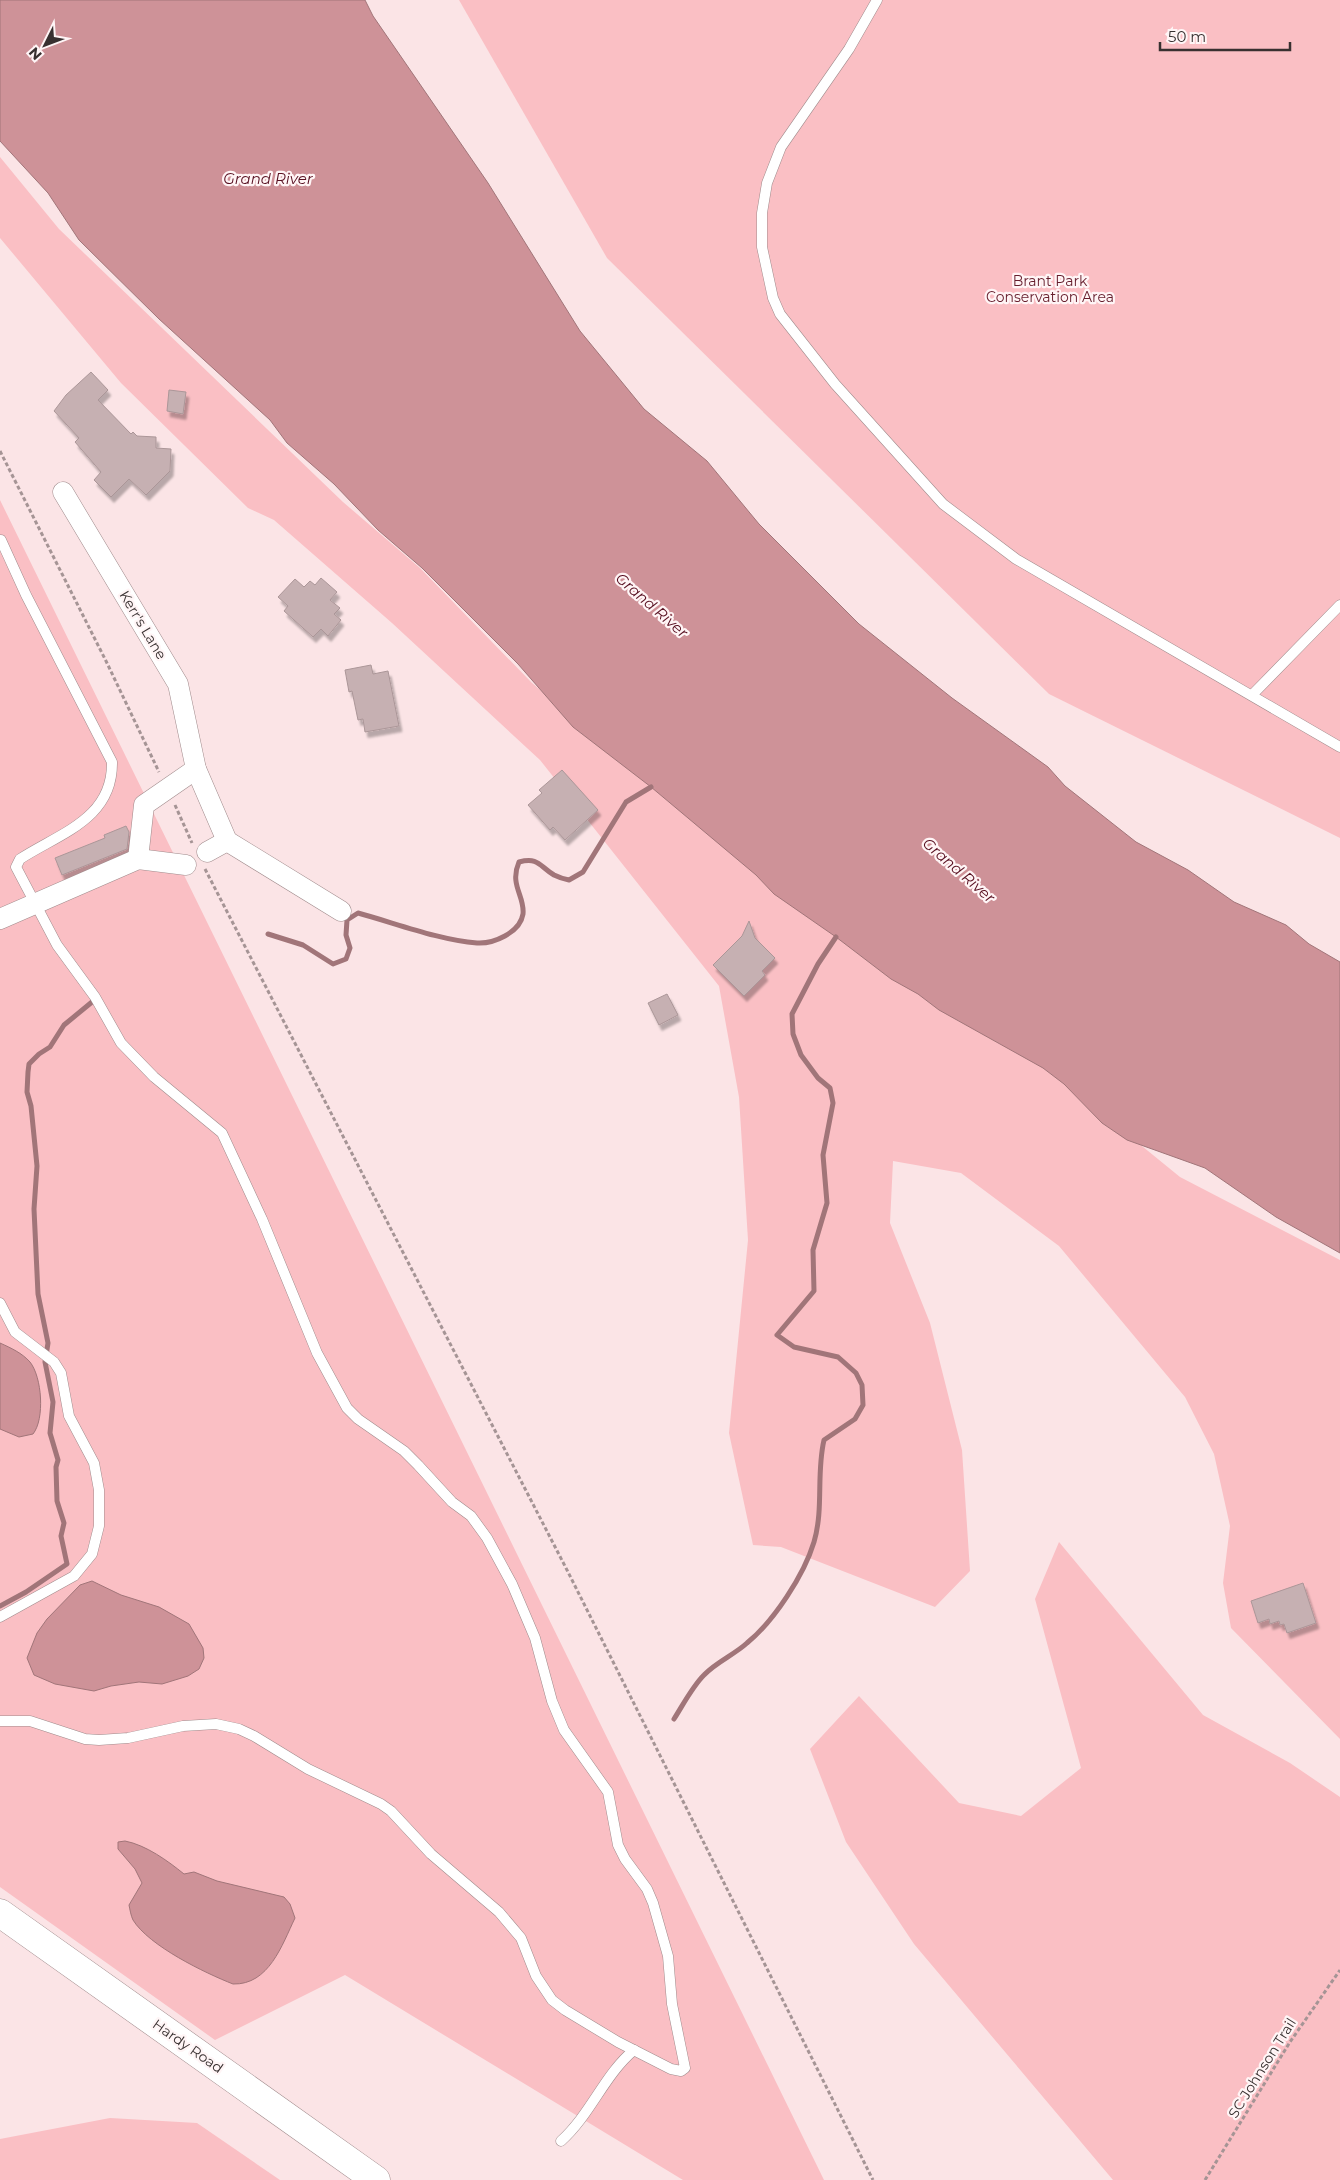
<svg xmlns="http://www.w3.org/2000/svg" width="1340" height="2180" font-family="Montserrat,sans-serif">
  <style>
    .green { fill: #fabfc4 }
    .water { fill: #ce9298; stroke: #a17579 }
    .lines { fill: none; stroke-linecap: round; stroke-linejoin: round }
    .stream { stroke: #a17579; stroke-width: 5 }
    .building { fill: #c6b0b2; stroke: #ab9698; filter: url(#shadow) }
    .lane-casing { stroke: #a08b8c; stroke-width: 11 }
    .street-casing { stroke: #a08b8c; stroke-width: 21 }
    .secondary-casing { stroke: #a08b8c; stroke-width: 29 }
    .path { stroke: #a59495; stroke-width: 3; stroke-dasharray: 4 2.5; stroke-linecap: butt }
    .lane { stroke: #fff; stroke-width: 10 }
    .street { stroke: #fff; stroke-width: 20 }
    .secondary { stroke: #fff; stroke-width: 28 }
    .labels { text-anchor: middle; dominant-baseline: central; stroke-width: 4.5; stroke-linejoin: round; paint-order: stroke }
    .park-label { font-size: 14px; fill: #661d2c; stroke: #fff5f6 }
    .street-label { font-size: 14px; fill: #383030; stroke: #fff5f6 }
    .water-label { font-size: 15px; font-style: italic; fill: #581021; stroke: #fff5f6 }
  </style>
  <defs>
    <filter id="shadow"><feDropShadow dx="3" dy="5.5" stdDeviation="1" flood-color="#0004"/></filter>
  </defs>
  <rect width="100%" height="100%" fill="#fbe4e6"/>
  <g class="green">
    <path d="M 459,0 L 1340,0 L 1340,838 L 1049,694 L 607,258 Z"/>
    <path d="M 0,157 L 59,229 L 343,502 L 420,568 L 532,683 L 858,954 L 951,1001 L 1029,1054 L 1180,1177 L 1340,1260 L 1340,1739 L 1231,1628 L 1223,1583 L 1230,1526 L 1214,1454 L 1185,1397 L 1059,1246 L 961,1173 L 893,1161 L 890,1223 L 930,1323 L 962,1450 L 970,1571 L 935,1607 L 781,1547 L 753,1545 L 729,1433 L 748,1240 L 739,1097 L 719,986 L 540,760 L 392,623 L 274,520 L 248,508 L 121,383 L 0,238 Z"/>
    <path d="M 0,500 L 824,2180 L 683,2180 L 345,1975 L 215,2040 L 0,1887 Z"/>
    <path d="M 1059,1542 L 1203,1715 L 1290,1763 L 1340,1797 L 1340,2180 L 1113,2180 L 914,1944 L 846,1842 L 810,1749 L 859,1696 L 959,1803 L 1021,1816 L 1081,1768 L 1035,1599 Z"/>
    <path d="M 110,2118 L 197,2123 L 280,2180 L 0,2180 L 0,2139 Z"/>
  </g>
  <g class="water">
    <path d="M 0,0 L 365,0 L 373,16 L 488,183 L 580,331 L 644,409 L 707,461 L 759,524 L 859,624 L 952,698 L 1048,767 L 1065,786 L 1136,842 L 1188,870 L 1234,902 L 1286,925 L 1309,944 L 1340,962 L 1340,1253 L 1276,1217 L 1205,1168 L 1127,1140 L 1102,1123 L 1064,1084 L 1043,1068 L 939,1010 L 918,994 L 891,979 L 836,937 L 774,894 L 756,875 L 651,787 L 573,727 L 518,664 L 422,568 L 378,530 L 334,484 L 287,443 L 270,420 L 159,319 L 79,240 L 48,193 L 0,141 Z"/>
    <path d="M 0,1343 C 11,1348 22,1353 30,1362 C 42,1377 45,1419 33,1434 L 19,1437 L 0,1429 Z"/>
    <path d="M 92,1581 L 121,1595 L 159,1607 L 189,1624 L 203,1648 L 204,1658 L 199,1669 L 188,1676 L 162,1684 L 139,1682 L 111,1686 L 94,1691 L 55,1684 L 34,1675 L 27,1658 L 37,1633 L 47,1619 L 80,1585 Z"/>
    <path d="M 125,1841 C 146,1845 168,1861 184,1874 L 194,1872 L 217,1881 L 284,1897 L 290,1904 L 295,1918 C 282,1945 269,1985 233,1984 C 205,1973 149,1946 133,1920 C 131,1916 130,1910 129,1905 L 142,1883 L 135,1869 L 118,1849 L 118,1842 Z"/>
  </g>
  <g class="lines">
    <g class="stream">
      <path d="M 268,934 L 303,945 L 333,964 L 346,959 L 350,948 L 346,935 L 347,920 L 358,913 C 395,923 439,940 477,943 C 493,944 520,933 523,914 C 525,896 509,885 519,862 C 539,857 539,866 554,875 C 558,877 564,879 569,880 L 583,872 L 626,802 L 651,787"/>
      <path d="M 0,1606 L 26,1592 L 67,1564 L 61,1536 L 64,1523 L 57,1501 L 56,1467 L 58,1460 L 50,1433 L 53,1402 L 45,1362 L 48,1343 L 38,1294 L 34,1209 L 37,1166 L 31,1106 L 27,1092 L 28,1072 L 29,1064 L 39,1054 L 50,1047 L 64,1025 L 92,1002"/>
      <path d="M 674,1719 C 683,1705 692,1687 704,1675 C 716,1662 734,1655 747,1643 C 774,1621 804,1575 814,1542 C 824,1508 816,1474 824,1440 L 855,1419 L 863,1405 L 862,1385 L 856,1373 L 838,1357 L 794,1347 L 777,1335 L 814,1291 L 813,1250 L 827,1203 L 823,1155 L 833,1103 L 830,1088 L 818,1078 L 801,1055 L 793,1034 L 792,1014 L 818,964 L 836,937"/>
    </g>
  </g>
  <g class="building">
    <path d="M 91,372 L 108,390 L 98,400 L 131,434 L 133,432 L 137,436 L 156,437 L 156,448 L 171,449 L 170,471 L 146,495 L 129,479 L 111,497 L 94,480 L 101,472 L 75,442 L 79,438 L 54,411 L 66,395 Z"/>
    <path d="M 169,390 L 186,392 L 183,414 L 167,411 Z"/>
    <path d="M 321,578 L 337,592 L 330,600 L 340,608 L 334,614 L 341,620 L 328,636 L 321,629 L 313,637 L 284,611 L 288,606 L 278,597 L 295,579 L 304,587 L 310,581 L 315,585 Z"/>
    <path d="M 371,665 L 373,674 L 388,671 L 399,726 L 365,732 L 363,719 L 358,720 L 352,691 L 349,692 L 345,670 Z"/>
    <path d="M 562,770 L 598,810 L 565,840 L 553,827 L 550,830 L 528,805 L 542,793 L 539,790 Z"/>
    <path d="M 126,826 L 129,832 L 127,849 L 62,875 L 55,858 L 105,838 L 104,835 Z"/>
    <path d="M 749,921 L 755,938 L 775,958 L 762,971 L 765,975 L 744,996 L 713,965 L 742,936 Z"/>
    <path d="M 667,994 L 678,1015 L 659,1025 L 648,1003 Z"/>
    <path d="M 1303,1583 L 1316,1623 L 1287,1633 L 1284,1624 L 1280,1625 L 1279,1621 L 1270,1624 L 1269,1619 L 1258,1623 L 1251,1601 Z"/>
  </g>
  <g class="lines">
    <g class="lane-casing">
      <g id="lane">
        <path d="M 877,0 L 849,49 L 781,147 L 767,183 L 762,213 L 762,247 L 773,298 L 780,314 L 835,384 L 943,504 L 1016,559 L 1340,747"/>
        <path d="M 1252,695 L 1340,605"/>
        <path d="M 0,1303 L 15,1332 L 54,1362 L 61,1373 L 69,1416 L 94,1463 L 99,1490 L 99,1526 L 92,1554 L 74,1576 L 0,1617"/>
        <path d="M 0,1721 L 30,1721 L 85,1739 L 99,1740 L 128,1738 L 183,1726 L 216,1724 L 239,1729 L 254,1736 L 308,1769 L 381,1804 L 391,1811 L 431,1854 L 499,1912 L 521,1938 L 536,1976 L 552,2000 L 565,2010 L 618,2042 L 671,2069 L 681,2071 L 685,2068 L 672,2004 L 668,1956 L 653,1903 L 647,1889 L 625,1859 L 618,1845 L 608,1792 L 564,1730 L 552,1701 L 535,1638 L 512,1584 L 487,1538 L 471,1516 L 452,1502 L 418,1465 L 404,1451 L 358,1419 L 347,1408 L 317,1353 L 262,1219 L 222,1133 L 154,1077 L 121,1043 L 95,997 L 57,945 L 16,867 L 20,859 C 60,833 113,819 112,762 L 26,595 L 1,540"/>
        <path d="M 561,2141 C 591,2114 604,2075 634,2050"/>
      </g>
    </g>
    <g class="street-casing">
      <g id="street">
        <path d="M 63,492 L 178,684 L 196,769 L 227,841"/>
        <path d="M 207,852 L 227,841 L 341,911"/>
        <path d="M 138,859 L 144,805 L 196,769"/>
        <path d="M 0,919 L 138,859 L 186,865"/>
      </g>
    </g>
    <g class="secondary-casing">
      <path id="secondary" d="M 0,1913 L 376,2180"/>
    </g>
    <g class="path">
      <path d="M 0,451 L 106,661 L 159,772"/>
      <path d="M 175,805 L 192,843"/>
      <path d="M 205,869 L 567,1570 L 873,2180"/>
      <path d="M 1205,2180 L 1290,2042 L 1340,1970"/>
    </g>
    <use href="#lane" class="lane"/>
    <use href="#street" class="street"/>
    <use href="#secondary" class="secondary"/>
  </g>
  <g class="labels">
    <g class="park-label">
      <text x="1050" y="281">Brant Park<tspan x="1050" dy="16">Conservation Area</tspan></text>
    </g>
    <g class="street-label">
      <text transform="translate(143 625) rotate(59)">Kerr's Lane</text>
      <text transform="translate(188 2046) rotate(35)">Hardy Road</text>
      <text transform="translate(1262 2068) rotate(-58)">SC Johnson Trail</text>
    </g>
    <g class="water-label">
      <text x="268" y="178">Grand River</text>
      <text transform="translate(652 605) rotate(41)">Grand River</text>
      <text transform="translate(959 870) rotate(41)">Grand River</text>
    </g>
  </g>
  <g transform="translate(45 45) rotate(228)" stroke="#fff5f6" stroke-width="4" paint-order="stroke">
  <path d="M0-4L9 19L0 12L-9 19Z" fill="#383030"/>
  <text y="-8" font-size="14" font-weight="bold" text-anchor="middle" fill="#383030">N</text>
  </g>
  <path d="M1160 42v8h130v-8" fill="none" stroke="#383030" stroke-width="2.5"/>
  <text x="1168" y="42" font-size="15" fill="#383030" stroke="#fff5f6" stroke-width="4" paint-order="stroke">50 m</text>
</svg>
